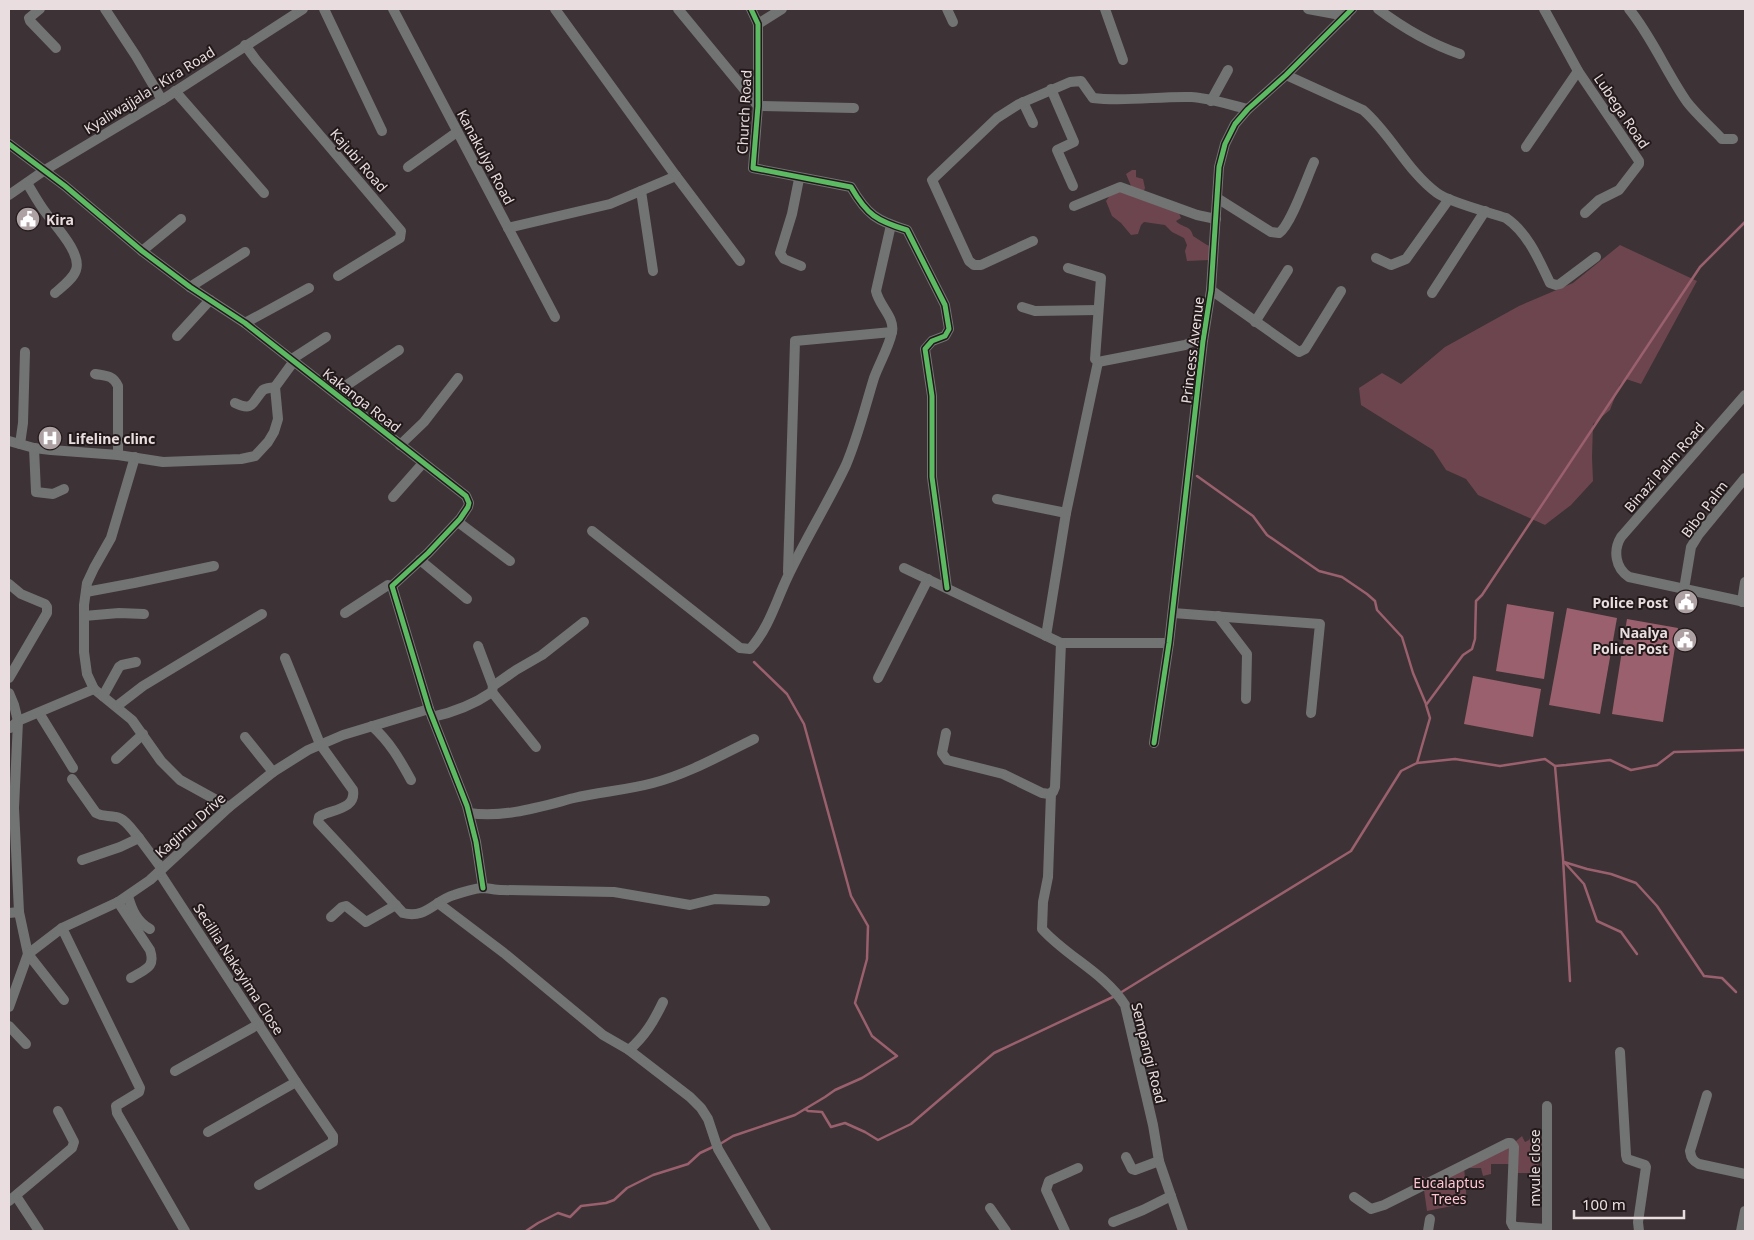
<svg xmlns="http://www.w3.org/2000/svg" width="1754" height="1240" font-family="'Noto Sans',sans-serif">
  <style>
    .green { fill: #6d454f }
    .water { fill: #9a606e }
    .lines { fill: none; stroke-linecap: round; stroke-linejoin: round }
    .stream { stroke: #9a606e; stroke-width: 2.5 }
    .minor { stroke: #727373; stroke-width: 10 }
    .cycleway-casing { stroke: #22191b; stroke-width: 8 }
    .cycleway { stroke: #5cba63; stroke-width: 5 }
    .labels { text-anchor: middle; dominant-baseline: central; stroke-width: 4; stroke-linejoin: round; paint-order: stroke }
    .street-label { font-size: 14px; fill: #eadde0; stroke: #22191b }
    .poi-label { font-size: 14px; font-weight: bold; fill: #eadde0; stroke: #22191b; text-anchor: start }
    .park-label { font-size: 14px; fill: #fec4d1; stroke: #22191b }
  </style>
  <rect width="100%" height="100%" fill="#3d3235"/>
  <g class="green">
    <path d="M 1132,170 L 1136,170 L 1136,177 L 1143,179 L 1145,188 L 1143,193 L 1179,213 L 1181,218 L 1176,221 C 1182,228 1191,225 1193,236 L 1207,245 L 1213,247 L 1209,260 L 1187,261 L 1185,251 L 1187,245 L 1184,238 L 1172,232 L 1165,225 L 1144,222 L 1141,225 L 1138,234 L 1131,235 L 1121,223 L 1112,216 L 1106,201 L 1111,194 L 1131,186 L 1126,174 Z"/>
    <path d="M 1620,245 L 1697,281 L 1641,384 L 1626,379 L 1620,384 L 1610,410 L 1593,424 L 1592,457 L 1593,481 L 1571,505 L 1545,525 L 1478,495 L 1466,479 L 1446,470 L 1433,450 L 1361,405 L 1359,388 L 1382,373 L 1401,384 L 1445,347 L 1519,306 L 1573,283 Z"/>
    <path d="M 1532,1134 L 1535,1140 L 1539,1140 L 1542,1137 C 1545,1151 1538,1160 1537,1173 L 1514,1173 L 1515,1142 L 1522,1136 L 1525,1142 L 1529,1140 Z"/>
    <path d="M 1510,1146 L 1510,1164 L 1491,1164 L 1491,1174 L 1483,1176 L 1481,1168 L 1470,1168 L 1470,1166 Z"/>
    <path d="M 1464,1166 L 1467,1203 L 1427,1211 L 1422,1176 L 1426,1179 Z"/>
  </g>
  <g class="water">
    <path d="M 1507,604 L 1554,612 L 1544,679 L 1496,671 Z"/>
    <path d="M 1567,608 L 1617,618 L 1600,714 L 1549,705 Z"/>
    <path d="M 1627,619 L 1678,628 L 1663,722 L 1612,714 Z"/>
    <path d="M 1473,676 L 1541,689 L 1533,737 L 1464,724 Z"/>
  </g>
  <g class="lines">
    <g class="stream">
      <path d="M 1197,476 L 1253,516 L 1267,535 L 1319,571 L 1342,577 L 1367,594 L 1375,601 L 1377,610 L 1402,637 L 1413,673 L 1426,704"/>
      <path d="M 1417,763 L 1430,718 L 1426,705 L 1463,655 L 1472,649 L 1475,639 L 1476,601 L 1482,595 L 1700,267 L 1745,222"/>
      <path d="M 1555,766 L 1563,858 L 1570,981"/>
      <path d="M 1564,862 L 1587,869 L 1611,874 L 1636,883 L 1657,906 L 1704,976 L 1722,978 L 1736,992"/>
      <path d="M 1565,863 L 1584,884 L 1597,921 L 1621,932 L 1637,954"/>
      <path d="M 1120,993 L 1351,851 L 1401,771 L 1417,763 L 1455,759 L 1500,766 L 1545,759 L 1555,766 L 1566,765 L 1610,760 L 1631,770 L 1657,765 L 1674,752 L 1745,750"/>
      <path d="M 805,1109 L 808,1111 L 822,1112 L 831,1127 L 845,1123 L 865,1132 L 878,1140 L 911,1124 L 994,1053 L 1115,996"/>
      <path d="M 720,1144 L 733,1136 L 795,1115 L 825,1097 L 835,1090 L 862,1078 L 897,1056 L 872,1036 L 855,1003 L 867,959 L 868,926 L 851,896 L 804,724 L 787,694 L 754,662"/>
      <path d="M 526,1231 L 538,1223 L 558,1213 L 570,1217 L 581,1206 L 606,1203 L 614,1200 L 627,1188 L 653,1175 L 688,1164 L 700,1153 L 715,1146"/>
    </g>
    <g class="minor">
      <path d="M 40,9 L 29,18 L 30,21 L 56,48"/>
      <path d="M 105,9 L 136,56 L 162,100"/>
      <path d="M 324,9 L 382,131"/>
      <path d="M 393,9 L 555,317"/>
      <path d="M 555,9 L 673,172 L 740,261"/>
      <path d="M 678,9 L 758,106 L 854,108"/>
      <path d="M 751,9 L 758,24 L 758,106 L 753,168 L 851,187 C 867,215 877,221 907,230 L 945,305 L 949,329 L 945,336 L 932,341 L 925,349 L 932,396 L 932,477 L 947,588"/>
      <path d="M 947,9 L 953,22"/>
      <path d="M 1105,9 L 1123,60"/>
      <path d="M 1308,9 L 1346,16"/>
      <path d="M 1378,9 C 1402,27 1431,44 1460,54"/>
      <path d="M 1544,9 L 1578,71 L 1639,161 L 1639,164 L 1619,190 L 1599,200 L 1585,213"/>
      <path d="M 1629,9 C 1652,37 1666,72 1687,102 C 1697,115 1711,127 1722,139 L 1733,139"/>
      <path d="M 758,24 L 782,9"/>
      <path d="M 245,45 L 256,60 L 401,231 L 400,238 L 338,276"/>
      <path d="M 1286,75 L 1363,110 C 1391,134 1407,171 1437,193 C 1451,203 1489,212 1506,218 C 1528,233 1539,260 1550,283 L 1556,285 L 1560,284 L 1596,257"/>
      <path d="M 1051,89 L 1074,142 L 1057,150 L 1073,186"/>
      <path d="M 175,91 L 264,193"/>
      <path d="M 1211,101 L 1228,70"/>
      <path d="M 1023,102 L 1033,123"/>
      <path d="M 9,144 L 65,186 L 142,251 L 190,287 L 245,323 L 466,496 L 469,503 L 468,507 L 460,519 L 428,553 L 392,586 L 429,709 L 467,806 L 476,842 L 483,888"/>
      <path d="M 1526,147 L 1578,71"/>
      <path d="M 408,167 L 457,132"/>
      <path d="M 799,179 L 792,214 L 780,253 L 784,259 L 801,266"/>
      <path d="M 27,183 C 33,193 39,204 46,213 C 55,226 82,253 76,270 C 73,279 62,287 55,293"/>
      <path d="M 641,191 L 653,271"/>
      <path d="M 9,195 L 45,170 L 162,100 L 303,9"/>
      <path d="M 1217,198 L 1271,232 L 1279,233 C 1291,225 1307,177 1314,162"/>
      <path d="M 1074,206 L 1120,187 L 1197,215 L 1216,219"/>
      <path d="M 508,228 L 610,204 L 676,176"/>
      <path d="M 1033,241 L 981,265 L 974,265 L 969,261 L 932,180 L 997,118 L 1019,104 L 1070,82 L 1081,81 L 1093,98 C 1125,102 1159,96 1191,97 C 1210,98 1230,105 1248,109"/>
      <path d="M 142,251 L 181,219"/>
      <path d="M 1376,258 L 1391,265 L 1406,259 L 1449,199"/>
      <path d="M 190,287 L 245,252"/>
      <path d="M 1211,290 L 1299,352 L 1305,349 L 1341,291"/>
      <path d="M 1432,293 L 1485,211"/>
      <path d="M 1022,307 L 1035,311 L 1098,310"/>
      <path d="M 1255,322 L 1288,270"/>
      <path d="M 245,323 L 309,288"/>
      <path d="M 177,336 L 210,300"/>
      <path d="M 292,359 L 326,337"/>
      <path d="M 1098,362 L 1185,345 L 1196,340 L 1204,329"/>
      <path d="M 95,374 C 106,376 113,375 118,386 L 118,455"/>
      <path d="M 335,393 L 399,350"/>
      <path d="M 1745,395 L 1621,537 C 1613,550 1615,568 1629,577 L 1745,602"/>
      <path d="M 235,403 C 254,412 252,402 263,390 C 266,388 271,388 275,387"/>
      <path d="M 9,441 L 34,448 L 51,450 L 118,455 L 163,462 L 241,459 L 255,456 L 268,442 L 274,432 L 278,419 L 275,387 L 294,361"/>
      <path d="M 20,444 L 23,423 L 25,352"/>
      <path d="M 400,445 L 424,422 L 458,378"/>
      <path d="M 34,448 L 36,492 L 53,494 L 64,489"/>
      <path d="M 135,457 L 111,538 L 94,568 L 87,583 L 84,605 L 84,652 L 87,674 L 94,689 L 132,720 L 161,761 L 180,780 L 229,807"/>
      <path d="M 393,497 L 423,463"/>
      <path d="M 997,499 L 1066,513"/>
      <path d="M 458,522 L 510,561"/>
      <path d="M 592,531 L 740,648 L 750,649 C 769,628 776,601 788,576 C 806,538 828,503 846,465 C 858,437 865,407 874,378 C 879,364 889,347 892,332 C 895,317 879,306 876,291 L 891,225"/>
      <path d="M 420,560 L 467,599"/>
      <path d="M 904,568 L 1061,643 L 1169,643"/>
      <path d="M 788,572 L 795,341 L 892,332"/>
      <path d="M 9,584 L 21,594 L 45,604 L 47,607 L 47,613 L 9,678"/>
      <path d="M 1684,589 L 1691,547 L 1699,534 L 1745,478"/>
      <path d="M 86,592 L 134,583 L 214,566"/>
      <path d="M 1742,602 L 1745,582"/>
      <path d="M 345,613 L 388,585 L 392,586"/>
      <path d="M 1173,613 L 1320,624 L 1311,713"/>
      <path d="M 84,616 L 119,613 L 144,614"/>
      <path d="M 1218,616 L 1247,654 L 1246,699"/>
      <path d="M 1046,636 L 1066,513 L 1098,362 L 1095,359 L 1101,278 L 1068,268"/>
      <path d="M 478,646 L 493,686"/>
      <path d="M 285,658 L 320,744 L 353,790 C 356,808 336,809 322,815 L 319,817 L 318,822 L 403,913 C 426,919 434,901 454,895 C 463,892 473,889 481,888 C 488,888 495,890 501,890 L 614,892 L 690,905 L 715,899 L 765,901"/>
      <path d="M 878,678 L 928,579"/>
      <path d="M 492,692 L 536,747"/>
      <path d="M 9,693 L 14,705 L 18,721 L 14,808 L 19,912 L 28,954 L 64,1000"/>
      <path d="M 103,696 L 119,667 L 122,665 L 136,662"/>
      <path d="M 117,706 L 143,686 L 262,614"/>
      <path d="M 39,713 L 73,768"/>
      <path d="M 432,717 C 455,712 473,705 492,692 L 493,686 L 516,670 L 542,655 L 584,622"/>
      <path d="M 372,726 C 390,742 400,760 411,780"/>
      <path d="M 10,728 L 18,721 L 94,689"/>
      <path d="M 946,733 L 942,753 L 947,760 L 1003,774 L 1042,793 L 1049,794 L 1053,792 L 1055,787 L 1061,643"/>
      <path d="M 245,737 L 273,772"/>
      <path d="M 1154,743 L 1169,643 L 1203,341 L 1211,290 L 1219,167 L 1225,144 L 1235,124 L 1248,109 L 1286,75 L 1352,9"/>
      <path d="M 116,759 L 143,734"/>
      <path d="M 72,779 L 96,813 C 103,817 108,815 116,817 C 125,818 133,831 139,838"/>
      <path d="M 1051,793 L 1048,877 L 1043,902 L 1042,929 C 1067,957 1105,973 1125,1005 L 1153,1125 L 1159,1161 L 1183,1231"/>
      <path d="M 469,813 C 505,818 539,807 574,798 C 600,792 627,790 653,783 C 688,774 721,755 754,739"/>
      <path d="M 82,860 L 120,847 L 139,838 L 162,869"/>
      <path d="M 159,872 L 296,1082 L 333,1136 L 333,1142 L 259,1185"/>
      <path d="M 128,896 C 132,910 137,922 150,929"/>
      <path d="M 118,902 L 150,950 C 156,968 145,969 131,978"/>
      <path d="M 438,903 L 504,953 L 603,1035 L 629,1050 C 645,1036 654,1021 663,1002"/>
      <path d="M 9,913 L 19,912"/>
      <path d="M 331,917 L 342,907 L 346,906 L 366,922 L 396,905"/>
      <path d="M 62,928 L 140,1088 L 139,1092 L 116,1106 L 117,1113 L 185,1231"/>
      <path d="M 9,1007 L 28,954 L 62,928 L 118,902 L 150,880 L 229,807 L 273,772 L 308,750 L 343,735 L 429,709"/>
      <path d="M 9,1026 L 26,1044"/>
      <path d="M 629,1050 L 690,1097 L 701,1108 L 708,1119 L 718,1149 L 766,1231"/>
      <path d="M 1620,1052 L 1626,1155 L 1627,1159 L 1645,1165 L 1646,1167 L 1638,1222 L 1639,1231"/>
      <path d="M 175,1071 L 259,1024"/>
      <path d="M 1707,1095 L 1690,1151 C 1691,1158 1693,1161 1699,1164 L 1745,1174"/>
      <path d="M 208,1132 L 296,1082"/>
      <path d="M 1126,1157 L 1132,1169 L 1135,1170 L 1159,1161"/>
      <path d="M 16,1196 L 39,1231"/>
      <path d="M 1354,1197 L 1371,1209 L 1384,1205 L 1508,1143 L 1511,1143 L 1514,1147 L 1511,1222 L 1513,1226 L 1517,1227 L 1547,1229"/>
      <path d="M 9,1201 L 72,1148 L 74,1142 L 58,1111"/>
      <path d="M 990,1208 L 1006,1231"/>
      <path d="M 1113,1222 L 1143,1210 L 1171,1196"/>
      <path d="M 1065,1231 L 1046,1190 L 1049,1181 L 1078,1168"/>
      <path d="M 1428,1231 L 1430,1219"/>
      <path d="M 1547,1231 L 1547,1106"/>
      <path d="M 1741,1231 L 1745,1211"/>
    </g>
    <g class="cycleway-casing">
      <g id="cycleway">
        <path d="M 751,9 L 758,24 L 758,106 L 753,168 L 851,187 C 867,215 877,221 907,230 L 945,305 L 949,329 L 945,336 L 932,341 L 925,349 L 932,396 L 932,477 L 947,588"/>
        <path d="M 9,144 L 65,186 L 142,251 L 190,287 L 245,323 L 466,496 L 469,503 L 468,507 L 460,519 L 428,553 L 392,586 L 429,709 L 467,806 L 476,842 L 483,888"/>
        <path d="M 1154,743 L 1169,643 L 1203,341 L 1211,290 L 1219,167 L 1225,144 L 1235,124 L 1248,109 L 1286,75 L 1352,9"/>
      </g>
    </g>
    <use href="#cycleway" class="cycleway"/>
  </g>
  <defs>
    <g id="civic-disc" transform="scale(1.25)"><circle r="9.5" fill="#ada1a4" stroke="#22191b"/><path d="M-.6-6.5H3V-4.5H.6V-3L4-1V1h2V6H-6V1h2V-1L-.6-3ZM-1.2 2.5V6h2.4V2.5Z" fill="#fff"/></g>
    <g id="hospital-disc" transform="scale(1.25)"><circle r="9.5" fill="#ada1a4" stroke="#22191b"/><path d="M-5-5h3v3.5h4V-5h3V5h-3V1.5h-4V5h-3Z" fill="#fff"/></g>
  </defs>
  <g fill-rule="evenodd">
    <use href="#civic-disc" x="28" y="219"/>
    <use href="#hospital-disc" x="50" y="438"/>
    <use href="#civic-disc" x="1686" y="602"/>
    <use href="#civic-disc" x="1685" y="640"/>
  </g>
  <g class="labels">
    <g class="street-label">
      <text transform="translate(149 90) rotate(-32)">Kyaliwajjala - Kira Road</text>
      <text transform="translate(1622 111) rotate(56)">Lubega Road</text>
      <text transform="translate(744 112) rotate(-87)">Church Road</text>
      <text transform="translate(486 157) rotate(62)">Kanakulya Road</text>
      <text transform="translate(359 160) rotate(49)">Kajubi Road</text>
      <text transform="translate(1192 350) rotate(-83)">Princess Avenue</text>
      <text transform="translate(362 400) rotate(38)">Kakanga Road</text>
      <text transform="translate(1664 467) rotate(-49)">Binazi Palm Road</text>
      <text transform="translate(1704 509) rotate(-53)">Bibo Palm</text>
      <text transform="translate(190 825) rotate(-42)">Kagimu Drive</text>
      <text transform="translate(239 969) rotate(57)">Secillia Nakayima Close</text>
      <text transform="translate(1149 1053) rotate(76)">Sempangi Road</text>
      <text transform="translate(1534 1168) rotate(-90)">mvule close</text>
    </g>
    <g class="poi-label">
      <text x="46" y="219">Kira</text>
      <text x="68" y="438">Lifeline clinc</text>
      <text x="1668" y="602" text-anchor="end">Police Post</text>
      <text x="1668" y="632" text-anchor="end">Naalya<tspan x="1668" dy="16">Police Post</tspan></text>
    </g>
    <g class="park-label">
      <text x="1449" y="1182">Eucalaptus<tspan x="1449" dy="16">Trees</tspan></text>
    </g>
  </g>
  <rect width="1754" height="1240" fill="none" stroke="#eadde0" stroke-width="20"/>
  <path d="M1574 1210v8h110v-8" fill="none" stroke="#eadde0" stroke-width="2.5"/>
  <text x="1582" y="1210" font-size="15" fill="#eadde0" stroke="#22191b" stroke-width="4" paint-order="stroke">100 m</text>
</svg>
